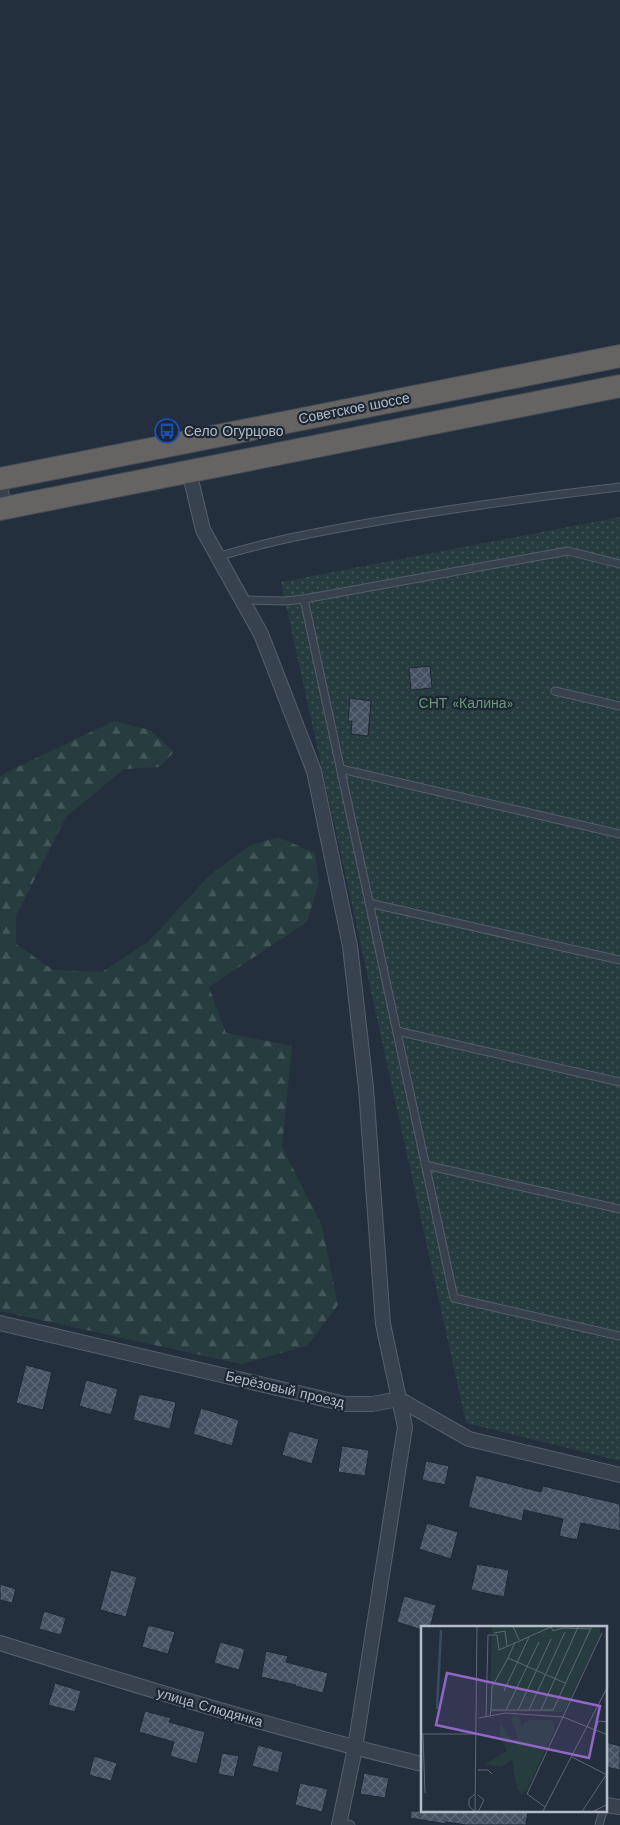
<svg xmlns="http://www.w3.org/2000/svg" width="620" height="1825" font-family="'Work Sans',sans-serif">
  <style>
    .forest { fill: url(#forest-firs) }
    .garden { fill: url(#garden-dots) }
    .building { fill: url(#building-cross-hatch); stroke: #1f2835 }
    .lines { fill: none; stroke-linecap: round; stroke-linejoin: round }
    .service-casing { stroke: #565f6c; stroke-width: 9 }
    .minor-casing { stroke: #565f6c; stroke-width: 16 }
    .tertiary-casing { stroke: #565f6c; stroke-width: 18 }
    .trunk-casing { stroke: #434c59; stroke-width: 24 }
    .service { stroke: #38414e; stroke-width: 7 }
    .minor { stroke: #38414e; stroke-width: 14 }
    .tertiary { stroke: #38414e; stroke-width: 16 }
    .trunk { stroke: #656462; stroke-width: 22 }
    .labels { text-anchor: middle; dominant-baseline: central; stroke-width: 4.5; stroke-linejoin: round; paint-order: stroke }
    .street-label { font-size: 14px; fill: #b4bcc9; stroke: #1d2633 }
    .poi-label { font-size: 14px; fill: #b4bcc9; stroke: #1d2633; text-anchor: start }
    .park-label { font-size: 14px; fill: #6b9a76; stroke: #1d2633 }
    .inset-river { fill: none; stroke: #394c67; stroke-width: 2.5 }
    .inset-road { fill: none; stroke: #5e6776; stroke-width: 1 }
    .view { fill: #9266c3; fill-opacity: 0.15; stroke: #9266c3; stroke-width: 2.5 }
    .inset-edge { fill: none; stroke: #b4bcc9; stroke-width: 2.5 }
  </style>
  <defs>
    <pattern id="forest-firs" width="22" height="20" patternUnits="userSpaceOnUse" patternTransform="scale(1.25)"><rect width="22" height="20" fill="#263c3f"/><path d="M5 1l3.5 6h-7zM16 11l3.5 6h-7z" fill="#435659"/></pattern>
    <pattern id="garden-dots" width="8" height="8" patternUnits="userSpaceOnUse" patternTransform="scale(1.25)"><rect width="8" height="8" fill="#263c3f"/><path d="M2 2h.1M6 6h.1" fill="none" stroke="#435659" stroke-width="1.8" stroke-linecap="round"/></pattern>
    <pattern id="building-cross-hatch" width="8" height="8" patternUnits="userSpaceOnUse" patternTransform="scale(1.25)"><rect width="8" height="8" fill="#455162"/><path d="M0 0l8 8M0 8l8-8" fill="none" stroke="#5d6877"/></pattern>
  </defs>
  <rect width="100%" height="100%" fill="#242f3e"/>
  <path class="forest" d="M 114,721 L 150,730 L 174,752 L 159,767 L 124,769 L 66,817 L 16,916 L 16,944 L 53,970 L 102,972 L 148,942 L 209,876 L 249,846 L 278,837 L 315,853 L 319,882 L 307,922 L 209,987 L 226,1033 L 292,1046 L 282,1146 L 322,1226 L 338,1305 L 307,1346 L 241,1364 L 0,1311 L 0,776 L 15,768 Z"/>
  <path class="garden" d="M 620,517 L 620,1461 L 466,1423 L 281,582 Z"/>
  <g class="building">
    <path d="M 430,666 L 432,688 L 411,690 L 409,668 Z"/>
    <path d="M 350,698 L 371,701 L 368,736 L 351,734 L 352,721 L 348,721 Z"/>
    <path d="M 26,1365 L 52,1372 L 43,1410 L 16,1403 Z"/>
    <path d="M 86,1380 L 118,1389 L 111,1415 L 79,1406 Z"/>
    <path d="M 139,1394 L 176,1402 L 170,1429 L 133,1420 Z"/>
    <path d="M 201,1408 L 239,1420 L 232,1446 L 193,1434 Z"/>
    <path d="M 289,1431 L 319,1439 L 312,1464 L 282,1455 Z"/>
    <path d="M 342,1446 L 369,1450 L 365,1476 L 338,1472 Z"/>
    <path d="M 426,1461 L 449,1466 L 445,1485 L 422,1480 Z"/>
    <path d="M 476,1475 L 541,1492 L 543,1486 L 620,1504 L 620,1531 L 581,1523 L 577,1540 L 559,1536 L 563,1519 L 524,1510 L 522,1521 L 468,1507 Z"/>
    <path d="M 427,1523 L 458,1532 L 451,1559 L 419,1549 Z"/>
    <path d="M 477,1564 L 509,1570 L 504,1597 L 471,1590 Z"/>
    <path d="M 111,1570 L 137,1577 L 126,1617 L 100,1610 Z"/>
    <path d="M 0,1584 L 16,1589 L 12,1603 L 0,1600 Z"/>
    <path d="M 404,1596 L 436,1605 L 430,1628 L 422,1628 L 422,1630 L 397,1622 Z"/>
    <path d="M 44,1611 L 66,1618 L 61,1635 L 39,1629 Z"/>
    <path d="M 148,1625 L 175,1632 L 168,1654 L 142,1647 Z"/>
    <path d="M 220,1642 L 245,1649 L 239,1670 L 214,1663 Z"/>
    <path d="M 266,1651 L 288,1656 L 286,1662 L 328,1673 L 323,1693 L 295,1686 L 296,1685 L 261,1677 Z"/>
    <path d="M 55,1683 L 81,1691 L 75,1712 L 48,1705 Z"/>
    <path d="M 145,1711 L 171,1718 L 169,1722 L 205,1732 L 197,1764 L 170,1756 L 174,1742 L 139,1732 Z"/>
    <path d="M 606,1742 L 620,1746 L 620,1770 L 606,1767 Z"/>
    <path d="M 258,1745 L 283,1752 L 278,1773 L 252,1766 Z"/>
    <path d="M 222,1753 L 239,1756 L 234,1777 L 218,1774 Z"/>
    <path d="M 94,1756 L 117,1763 L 111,1781 L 89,1775 Z"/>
    <path d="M 364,1773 L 389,1778 L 385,1798 L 360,1794 Z"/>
    <path d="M 300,1783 L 328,1789 L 322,1812 L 295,1805 Z"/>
    <path d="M 411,1811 L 528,1811 L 526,1825 L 466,1825 L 446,1822 L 446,1824 L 410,1818 Z"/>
  </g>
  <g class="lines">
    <g class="service-casing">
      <g id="service">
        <path d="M 217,557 C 241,550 266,543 290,538 C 399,515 510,500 620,487"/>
        <path d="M 304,599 L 568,551 L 620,564"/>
        <path d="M 242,600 L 285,601 L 304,599 L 454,1298 L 620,1336"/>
        <path d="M 555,691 L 620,706"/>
        <path d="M 341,769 L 620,834"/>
        <path d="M 369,903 L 620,960"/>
        <path d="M 397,1031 L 620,1082"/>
        <path d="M 425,1165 L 620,1209"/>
        <path d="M 340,1821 L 351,1825"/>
        <path d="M 599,1825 L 603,1811"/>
      </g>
    </g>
    <g class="minor-casing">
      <g id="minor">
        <path d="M 189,471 L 203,530 L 261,634 L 314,771 L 350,946 L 366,1088 L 383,1324 L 405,1427 L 355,1748 L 339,1825"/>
        <path d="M 0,1323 L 345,1404 L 372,1404 L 399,1399 L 469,1439 L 620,1475"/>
        <path d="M 0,1643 C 140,1687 280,1730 422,1764"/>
        <path d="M 606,1805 L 620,1807"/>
      </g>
    </g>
    <g class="tertiary-casing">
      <path id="tertiary" d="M 0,492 L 3,508"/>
    </g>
    <g class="trunk-casing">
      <g id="trunk">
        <path d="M 0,479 L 620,356"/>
        <path d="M 0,509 L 620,386"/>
      </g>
    </g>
    <use href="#service" class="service"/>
    <use href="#minor" class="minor"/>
    <use href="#tertiary" class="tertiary"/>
    <use href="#trunk" class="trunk"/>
  </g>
  <defs>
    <g id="bus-ring" transform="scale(1.25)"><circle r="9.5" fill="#1d2633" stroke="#1a4fb4" stroke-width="1.5"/><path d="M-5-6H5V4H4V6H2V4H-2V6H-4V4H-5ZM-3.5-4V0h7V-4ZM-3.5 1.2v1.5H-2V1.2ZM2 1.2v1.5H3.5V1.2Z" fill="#1a4fb4"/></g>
  </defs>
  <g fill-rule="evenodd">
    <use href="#bus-ring" x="167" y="431"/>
  </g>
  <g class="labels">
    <g class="street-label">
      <text transform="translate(354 408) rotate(-11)">Советское шоссе</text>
      <text transform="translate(285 1389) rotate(13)">Берёзовый проезд</text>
      <text transform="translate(210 1707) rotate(16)">улица Слюдянка</text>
    </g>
    <g class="poi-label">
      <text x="184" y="431">Село Огурцово</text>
    </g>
    <g class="park-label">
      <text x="466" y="703">СНТ «Калина»</text>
    </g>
  </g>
  <g transform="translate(421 1626)">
    <rect width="186" height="186" fill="#242f3e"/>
    <path d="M 92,88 L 98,90 L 101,99 L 108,94 L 130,94 L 133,98 L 134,103 L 106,164 L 101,168 L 96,163 L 91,134 L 80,141 L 64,138 L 86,125 L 79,112 L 79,100 L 81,98 L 85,108 L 92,114 L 97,112 L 90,94 Z" fill="#263c3f"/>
    <path d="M 71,0 L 179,0 L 179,9 L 143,86 L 69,86 Z" fill="#263c3f"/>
    <path class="inset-river" d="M 16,83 L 20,4"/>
    <path class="inset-road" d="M 92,0 L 98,14M 73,7 L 84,5 L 86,20M 87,32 L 94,16M 83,65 L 108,11M 70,84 L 71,61 L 87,32 L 144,57M 85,84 L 118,16M 97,84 L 130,13M 108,84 L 144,6M 120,84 L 157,1M 69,90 L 70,84 L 132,84 L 171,0M 65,91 L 67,9 L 76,9 L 78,24 L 130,1 L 132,5 L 142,2 L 169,3M 58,92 L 85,87 L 142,91 L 187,109M 174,103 L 178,95 L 187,96M 1,108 L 58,108M 2,108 L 4,167M 151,131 L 186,149M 57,144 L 67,144 L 71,148M 54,168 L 48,173 L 48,180 L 54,186M 124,181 L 106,168 L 181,7M 57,186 L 63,174 L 57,169M 54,187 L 56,0M 121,187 L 187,60M 160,187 L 187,146M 169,187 L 187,178"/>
    <path class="view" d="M 26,47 L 179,80 L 168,132 L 15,99 Z"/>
    <rect width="186" height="186" class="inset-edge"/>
  </g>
</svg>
